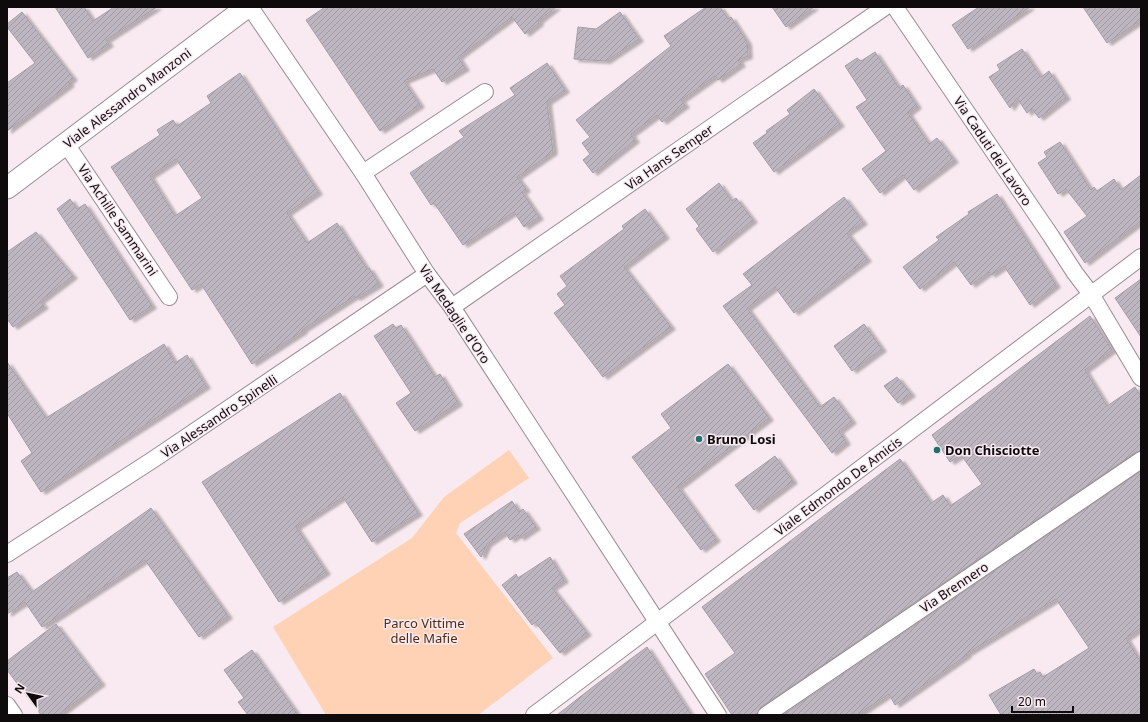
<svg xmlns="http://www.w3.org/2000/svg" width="1148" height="722" font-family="'Noto Sans',sans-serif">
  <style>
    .green { fill: #ffd2b6 }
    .building { fill: url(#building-hatch); stroke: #a69ea8; fill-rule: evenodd; filter: url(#shadow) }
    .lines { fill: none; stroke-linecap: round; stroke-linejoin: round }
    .minor-casing { stroke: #998c91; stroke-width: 18 }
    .tertiary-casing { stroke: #998c91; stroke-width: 23 }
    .minor { stroke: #fff; stroke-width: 16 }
    .tertiary { stroke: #fff; stroke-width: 21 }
    .poi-dot { fill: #246f6d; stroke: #f8eaf0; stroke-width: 1.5 }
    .labels { text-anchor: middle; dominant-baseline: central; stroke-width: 3; stroke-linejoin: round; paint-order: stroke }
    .street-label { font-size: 13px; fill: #0f0b0d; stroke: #f8eaf0 }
    .poi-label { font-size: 13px; font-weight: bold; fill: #0f0b0d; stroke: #f8eaf0; text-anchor: start }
    .park-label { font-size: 13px; fill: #512c11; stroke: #f8eaf0 }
  </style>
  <defs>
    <pattern id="building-hatch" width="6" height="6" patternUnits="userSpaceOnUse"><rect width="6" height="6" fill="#bdb6c0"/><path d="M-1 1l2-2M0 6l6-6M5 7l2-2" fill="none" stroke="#a19ba4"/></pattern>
    <filter id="shadow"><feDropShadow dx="4.5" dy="2.5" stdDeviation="1" flood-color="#0004"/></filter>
  </defs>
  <rect width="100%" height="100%" fill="#f8eaf0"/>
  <path class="green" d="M 509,450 L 529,478 L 460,523 L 456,533 L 553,658 L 478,715 L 326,715 L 273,627 L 412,538 L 444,497 Z"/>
  <g class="building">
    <path d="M 55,7 L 84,7 L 93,21 L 114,7 L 157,7 L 106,40 L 109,44 L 88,58 Z"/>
    <path d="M 325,7 L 556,7 L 538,21 L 539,23 L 525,34 L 512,17 L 458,57 L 465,68 L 442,82 L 433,69 L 404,81 L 420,105 L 380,131 L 306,20 Z"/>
    <path d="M 706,7 L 720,7 L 728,19 L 731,17 L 747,42 L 748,56 L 738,60 L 741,64 L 718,80 L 715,76 L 681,100 L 685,105 L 662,122 L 657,115 L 631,134 L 635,140 L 593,173 L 583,160 L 590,154 L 582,143 L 590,137 L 576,120 L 671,46 L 664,36 Z"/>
    <path d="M 772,7 L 814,7 L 786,27 Z"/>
    <path d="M 979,7 L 1030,7 L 968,49 L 952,25 Z"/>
    <path d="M 1083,7 L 1141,7 L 1141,20 L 1107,43 Z"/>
    <path d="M 22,12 L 73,78 L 68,82 L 70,84 L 7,131 L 7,83 L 35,63 L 7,27 L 7,24 Z"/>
    <path d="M 620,12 L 639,39 L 606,61 L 574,59 L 578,27 L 596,29 Z"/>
    <path d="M 1022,49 L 1041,77 L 1049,71 L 1066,97 L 1039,118 L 1032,109 L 1027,113 L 1017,98 L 1010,108 L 989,77 L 1000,70 L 997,65 Z"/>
    <path d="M 875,52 L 899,88 L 903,85 L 917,106 L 908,113 L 929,144 L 937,138 L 954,160 L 914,190 L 903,175 L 880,193 L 862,169 L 886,151 L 856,107 L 867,100 L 845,66 L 857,58 L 861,61 Z"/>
    <path d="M 547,63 L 565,90 L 547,102 L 553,152 L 517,177 L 526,189 L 522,192 L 539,217 L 524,227 L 514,212 L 463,245 L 434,203 L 431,205 L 410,173 L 464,137 L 459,131 L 515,95 L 510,88 Z"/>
    <path d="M 240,73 L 318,192 L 287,213 L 307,243 L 337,223 L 367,269 L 369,268 L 379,284 L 356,298 L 355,296 L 302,330 L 303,331 L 252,364 L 201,284 L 192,290 L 111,167 L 160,135 L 157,130 L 173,120 L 177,126 L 211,103 L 207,96 ZM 176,159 L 202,198 L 175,216 L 150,176 Z"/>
    <path d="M 814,89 L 840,124 L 774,172 L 753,143 L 767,133 L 766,131 L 790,114 L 787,110 Z"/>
    <path d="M 1060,142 L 1091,190 L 1094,187 L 1097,191 L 1114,179 L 1121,190 L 1141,175 L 1141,221 L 1085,263 L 1064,232 L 1087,216 L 1066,189 L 1058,194 L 1038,163 L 1047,157 L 1044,152 Z"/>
    <path d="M 719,183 L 732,201 L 736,198 L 753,220 L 713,252 L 696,229 L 699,226 L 686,209 Z"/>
    <path d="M 997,194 L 1056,285 L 1030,305 L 1004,266 L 991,275 L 989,272 L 971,285 L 954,262 L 920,289 L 903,267 L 939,240 L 936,237 L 969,214 L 968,212 Z"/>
    <path d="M 844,197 L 863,222 L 847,233 L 867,259 L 794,313 L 775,287 L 747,308 L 820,407 L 834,397 L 852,421 L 839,431 L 846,442 L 832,453 L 723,306 L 752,285 L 743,274 Z"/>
    <path d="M 70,199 L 77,209 L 85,204 L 152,306 L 130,320 L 57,209 Z"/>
    <path d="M 645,209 L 665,236 L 624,267 L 671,327 L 603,377 L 554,313 L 565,305 L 557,294 L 567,286 L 560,276 L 624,229 L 622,226 Z"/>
    <path d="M 36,232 L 73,276 L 40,301 L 44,306 L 13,327 L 7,319 L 7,252 Z"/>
    <path d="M 1141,279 L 1141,337 L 1115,298 Z"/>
    <path d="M 1090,316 L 1112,350 L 1085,370 L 1107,406 L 1135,387 L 1141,396 L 1141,451 L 1136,452 L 761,707 L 757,715 L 732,715 L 705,674 L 735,653 L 702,607 L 900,459 L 931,503 L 943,495 L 950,506 L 982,484 L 961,455 L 950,462 L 932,435 Z"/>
    <path d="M 393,324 L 396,328 L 401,325 L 435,377 L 440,374 L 458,403 L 415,431 L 396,403 L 411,393 L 374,336 Z"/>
    <path d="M 864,324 L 882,349 L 852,371 L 834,346 Z"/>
    <path d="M 164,344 L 175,363 L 187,355 L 206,386 L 41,492 L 21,461 L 32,453 L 7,413 L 7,362 L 46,418 Z"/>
    <path d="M 728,364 L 769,418 L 678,487 L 716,539 L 701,550 L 632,457 L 671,428 L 661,414 Z"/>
    <path d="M 897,377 L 911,394 L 898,403 L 884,386 Z"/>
    <path d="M 340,393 L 418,513 L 372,542 L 343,497 L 296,527 L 326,572 L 279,602 L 202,482 Z"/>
    <path d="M 775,456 L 793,481 L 754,510 L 735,485 Z"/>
    <path d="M 1141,471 L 1141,628 L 1126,638 L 1141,663 L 1141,715 L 1001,715 L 989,695 L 1034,669 L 1037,674 L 1040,672 L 1043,677 L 1089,648 L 1056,599 L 966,654 L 967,655 L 895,705 L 889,694 L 857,715 L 783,715 Z"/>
    <path d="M 512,501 L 519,512 L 523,509 L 536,527 L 520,538 L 518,535 L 510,540 L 505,532 L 487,544 L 481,557 L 464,534 Z"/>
    <path d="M 151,508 L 228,616 L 199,637 L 145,560 L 42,627 L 25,602 L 7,614 L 7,578 L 17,572 L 32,592 Z"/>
    <path d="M 550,557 L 564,580 L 552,588 L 587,633 L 560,653 L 535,622 L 532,625 L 502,585 L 516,574 L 518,578 Z"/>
    <path d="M 56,624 L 101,683 L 58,715 L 41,715 L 7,670 L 7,661 Z"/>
    <path d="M 647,647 L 691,715 L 557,715 L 594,686 Z"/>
    <path d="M 252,650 L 298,715 L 248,715 L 238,702 L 244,698 L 224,670 Z"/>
  </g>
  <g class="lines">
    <g class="minor-casing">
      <g id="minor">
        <path d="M 250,7 L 363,173 L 427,274 L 452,307 L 718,715"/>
        <path d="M 895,7 L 1051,236 L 1075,273 L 1091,294 L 1141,378"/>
        <path d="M 66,144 L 169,297"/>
        <path d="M 363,173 L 485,92"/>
        <path d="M 452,307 L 885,7"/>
        <path d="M 7,554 L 154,459 L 427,274"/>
        <path d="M 7,705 L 14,715"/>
        <path d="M 534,715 L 1141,257"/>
        <path d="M 766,715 L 1141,460"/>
      </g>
    </g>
    <g class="tertiary-casing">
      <path id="tertiary" d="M 7,188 L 247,7"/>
    </g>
    <use href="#minor" class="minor"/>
    <use href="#tertiary" class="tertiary"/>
  </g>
  <g class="poi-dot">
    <circle cx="699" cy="439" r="4"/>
    <circle cx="937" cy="450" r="4"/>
  </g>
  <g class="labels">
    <g class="street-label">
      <text transform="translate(127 98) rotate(-37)">Viale Alessandro Manzoni</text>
      <text transform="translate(993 151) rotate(56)">Via Caduti del Lavoro</text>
      <text transform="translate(669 157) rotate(-35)">Via Hans Semper</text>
      <text transform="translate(118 220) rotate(56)">Via Achille Sammarini</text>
      <text transform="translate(455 314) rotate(56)">Via Medaglie d'Oro</text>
      <text transform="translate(219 416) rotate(-34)">Via Alessandro Spinelli</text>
      <text transform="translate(838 486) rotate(-37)">Viale Edmondo De Amicis</text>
      <text transform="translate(954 587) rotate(-34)">Via Brennero</text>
    </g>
    <g class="poi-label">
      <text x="707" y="439">Bruno Losi</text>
      <text x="945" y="450">Don Chisciotte</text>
    </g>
    <g class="park-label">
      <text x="424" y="623">Parco Vittime<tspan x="424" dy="15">delle Mafie</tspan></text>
    </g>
  </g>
  <rect width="1148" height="722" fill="none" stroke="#0f0b0d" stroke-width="16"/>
  <g transform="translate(28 694) rotate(303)" stroke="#f8eaf0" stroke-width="3" paint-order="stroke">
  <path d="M0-3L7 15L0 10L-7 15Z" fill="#0f0b0d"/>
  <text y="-6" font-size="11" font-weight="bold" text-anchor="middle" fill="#0f0b0d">N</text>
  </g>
  <path d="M1012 706v6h61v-6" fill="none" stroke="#0f0b0d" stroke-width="2"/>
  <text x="1018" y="706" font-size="12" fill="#0f0b0d" stroke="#f8eaf0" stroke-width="3" paint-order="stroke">20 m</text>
</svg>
